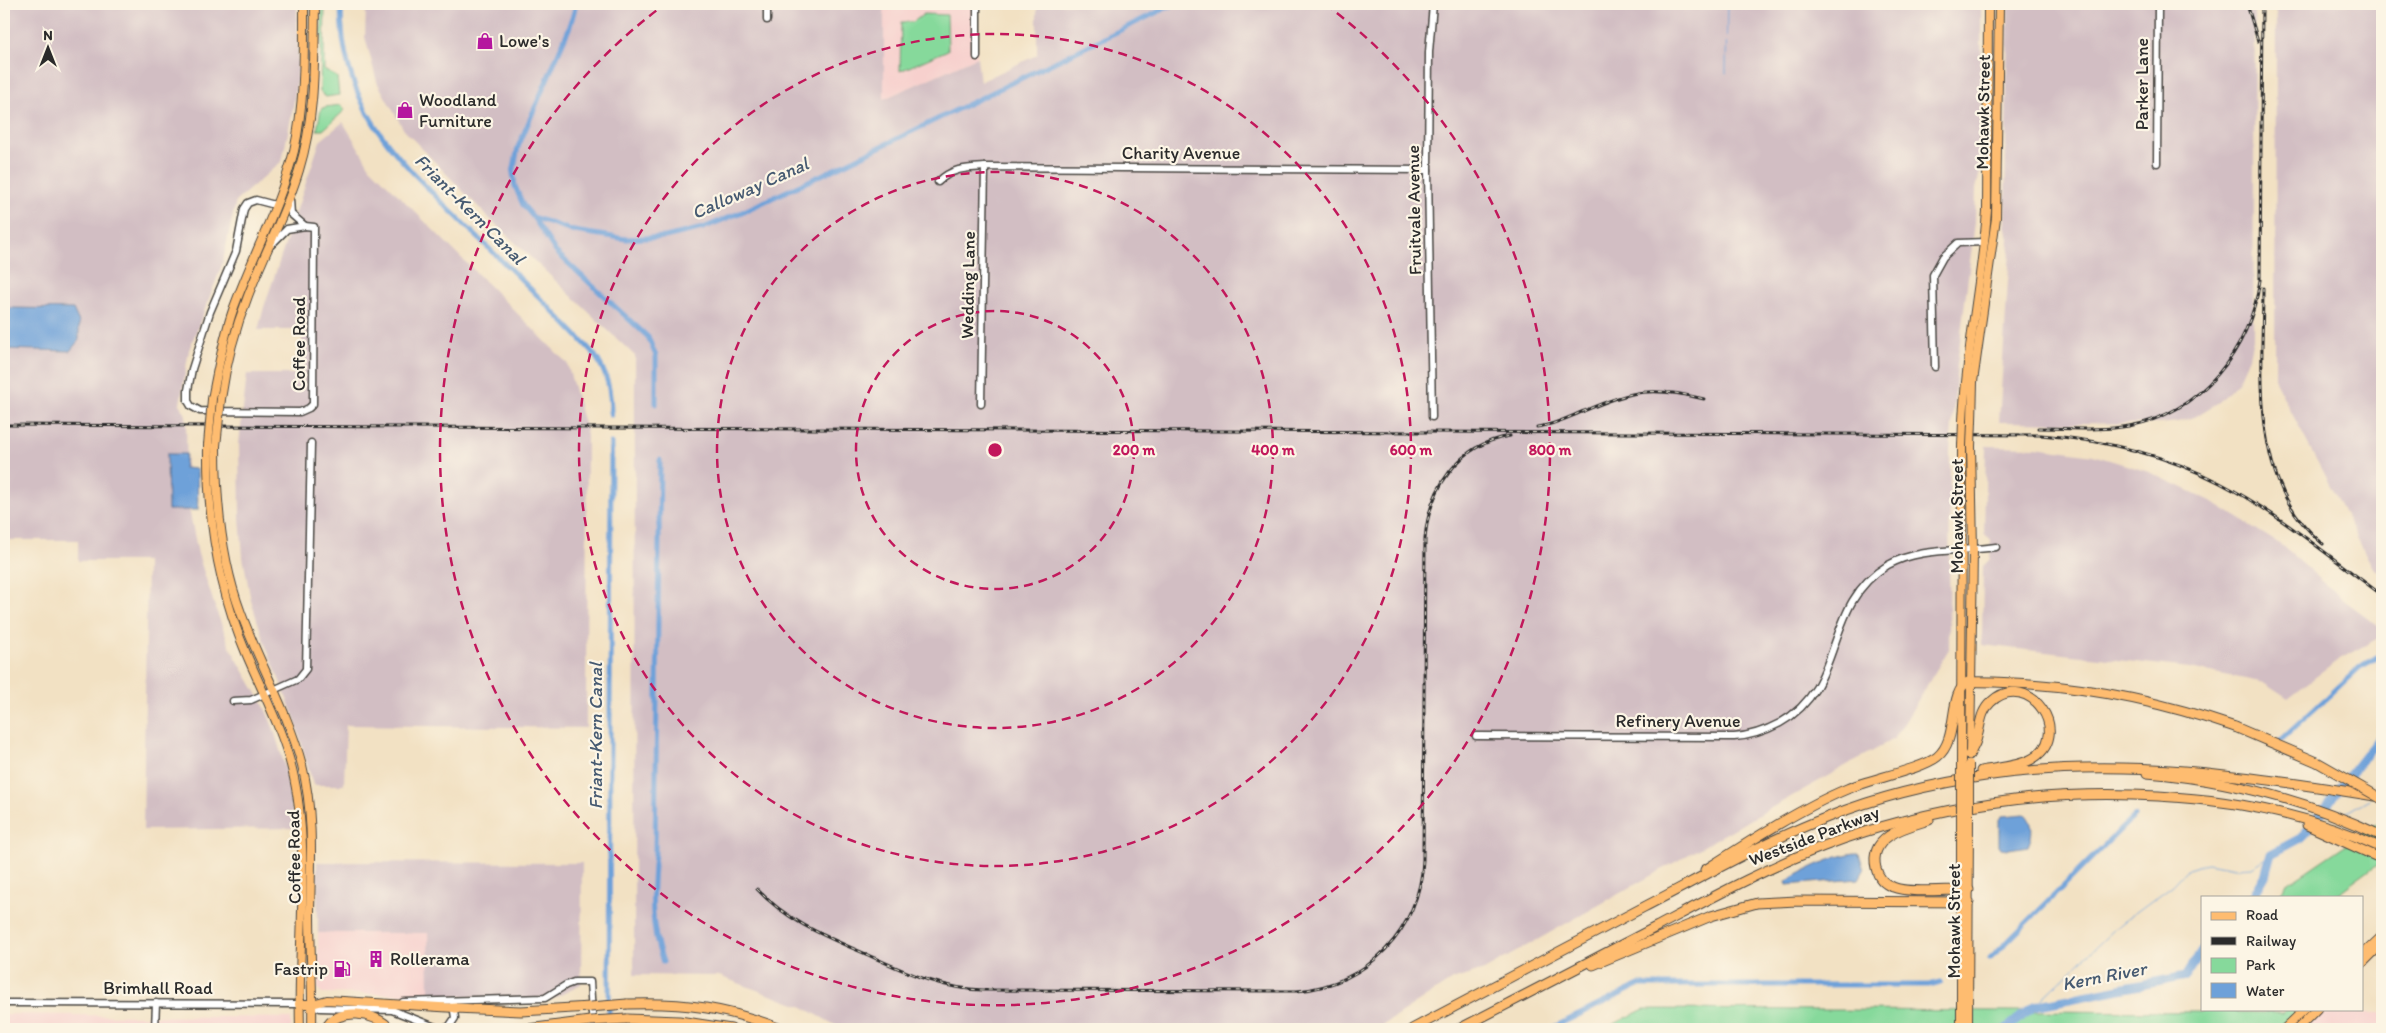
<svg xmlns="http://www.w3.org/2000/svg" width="2386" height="1033" font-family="Itim,sans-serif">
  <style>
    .built { fill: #f7d0cd }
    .industrial { fill: #d2bec3 }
    .green { fill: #86d99b; stroke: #588263 }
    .water { fill: #6ea1d9; stroke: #4c6682 }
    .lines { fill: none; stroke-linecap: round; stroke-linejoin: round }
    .stream { stroke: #6ea1d9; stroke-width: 1 }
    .canal { stroke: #6ea1d9; stroke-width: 5 }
    .river { stroke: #6ea1d9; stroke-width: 9 }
    .minor-casing { stroke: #494642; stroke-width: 9 }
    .major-casing { stroke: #494642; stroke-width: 10 }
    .highway-casing { stroke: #494642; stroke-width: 11 }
    .minor { stroke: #fff; stroke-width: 6 }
    .major { stroke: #febc70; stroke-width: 8 }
    .highway { stroke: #febc70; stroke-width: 9 }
    .rail-casing { stroke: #2b2b2b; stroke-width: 3 }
    .rail { stroke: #fcf5e5; stroke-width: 1; stroke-dasharray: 4; stroke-linecap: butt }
    .major-bridge-casing { stroke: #494642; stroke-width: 10; stroke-linecap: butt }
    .highway-bridge-casing { stroke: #494642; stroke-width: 11; stroke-linecap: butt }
    .major-bridge { stroke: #febc70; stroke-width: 8 }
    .highway-bridge { stroke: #febc70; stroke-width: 9 }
    .ring { fill: none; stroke: #c2185b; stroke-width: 2.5; stroke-dasharray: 9 6 }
    .labels { text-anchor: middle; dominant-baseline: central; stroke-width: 4.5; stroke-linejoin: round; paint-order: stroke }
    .poi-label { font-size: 18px; fill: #2b2b2b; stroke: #fcf5e5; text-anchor: start }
    .street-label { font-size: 18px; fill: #2b2b2b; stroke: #fcf5e5 }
    .water-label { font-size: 19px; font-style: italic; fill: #465a71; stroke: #fcf5e5 }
    .centre { fill: #c2185b; stroke: #fcf5e5; stroke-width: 2.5 }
    .ring-label { font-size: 15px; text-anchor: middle; font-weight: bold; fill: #c2185b; stroke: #fcf5e5; stroke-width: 4.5; stroke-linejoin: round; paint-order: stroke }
  </style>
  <rect width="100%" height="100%" fill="#fcf5e5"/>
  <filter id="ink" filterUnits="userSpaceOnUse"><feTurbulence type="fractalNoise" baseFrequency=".02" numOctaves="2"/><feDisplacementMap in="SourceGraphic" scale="10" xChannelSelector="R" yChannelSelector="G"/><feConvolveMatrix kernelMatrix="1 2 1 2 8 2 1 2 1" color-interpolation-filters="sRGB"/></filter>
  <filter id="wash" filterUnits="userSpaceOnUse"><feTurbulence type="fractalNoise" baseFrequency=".0096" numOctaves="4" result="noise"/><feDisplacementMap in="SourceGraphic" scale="20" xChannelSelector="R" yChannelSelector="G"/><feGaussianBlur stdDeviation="1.12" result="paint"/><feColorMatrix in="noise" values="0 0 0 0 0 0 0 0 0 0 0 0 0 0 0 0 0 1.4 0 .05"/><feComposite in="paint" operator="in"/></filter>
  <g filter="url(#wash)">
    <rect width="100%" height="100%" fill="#f2e1c3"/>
    <g class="built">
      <path d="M 884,4 L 976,4 L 977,57 L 884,99 Z"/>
      <path d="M 318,933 L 429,933 L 429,995 L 322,993 L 318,989 Z"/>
      <path d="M 2321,1013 L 2382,1013 L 2382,1029 L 2304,1029 Z"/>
      <path d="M 4,1014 L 291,1018 L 291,1029 L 4,1029 Z"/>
    </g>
    <g class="industrial">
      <path d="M 4,4 L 297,4 L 298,71 L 293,108 L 282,161 L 236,201 L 222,265 L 189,350 L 180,404 L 186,415 L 187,498 L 198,554 L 216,610 L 230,647 L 264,706 L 273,727 L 286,770 L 295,828 L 143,830 L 147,561 L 78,561 L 78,540 L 4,540 Z"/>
      <path d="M 366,4 L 884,4 L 884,99 L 977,57 L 980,82 L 1037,55 L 1037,4 L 1981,4 L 1982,163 L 1976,189 L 1975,222 L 1957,365 L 1950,451 L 1949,649 L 1895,738 L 1484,970 L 1452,980 L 1377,1029 L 842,1029 L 803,1007 L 719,976 L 634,975 L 635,356 L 487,216 L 404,130 L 377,82 L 365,37 Z"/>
      <path d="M 2008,4 L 2255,4 L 2253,338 L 2249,357 L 2238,382 L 2219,402 L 2196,416 L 2179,422 L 2159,424 L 1999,422 L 2010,249 L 2005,223 Z"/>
      <path d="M 2276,4 L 2382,4 L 2382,574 L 2373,568 L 2275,381 Z"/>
      <path d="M 343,122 L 370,167 L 567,363 L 587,434 L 586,728 L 346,725 L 344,785 L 313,785 L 295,719 L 265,644 L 251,601 L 243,557 L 240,517 L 239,444 L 247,374 L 302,374 L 302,330 L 258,330 L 264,307 L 320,141 Z"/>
      <path d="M 1986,446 L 2036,447 L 2093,455 L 2149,472 L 2213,502 L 2281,545 L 2345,601 L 2382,628 L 2382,636 L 2338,660 L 2288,698 L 2265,683 L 2190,668 L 1982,645 L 1983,566 L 1990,559 L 1991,540 L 1984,534 Z"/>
      <path d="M 317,862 L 582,863 L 581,985 L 550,1000 L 429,995 L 428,933 L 318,933 Z"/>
    </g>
    <g class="green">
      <path d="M 322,4 L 325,4 L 324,70 L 337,77 L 339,95 L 326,97 L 320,92 L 320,89 Z"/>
      <path d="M 924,14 L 947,15 L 948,50 L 900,71 L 901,22 L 913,22 Z"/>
      <path d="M 341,105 L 345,110 L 323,130 L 317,130 L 321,109 L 325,107 Z"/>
      <path d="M 308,109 L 300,158 L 287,197 L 265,247 L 296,160 Z"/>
      <path d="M 2382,820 L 2382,861 L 2333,897 L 2278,897 L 2286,885 Z"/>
      <path d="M 1644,1009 L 2202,1012 L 2204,1009 L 2238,1009 L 2237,1012 L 2283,1013 L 2287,1009 L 2300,1009 L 2280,1029 L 1604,1029 Z"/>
    </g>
    <g class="water">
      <path d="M 10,308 L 73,309 L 79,322 L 79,340 L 70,351 L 4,349 L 4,312 Z"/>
      <path d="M 167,454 L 186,454 L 184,468 L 197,469 L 198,510 L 168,510 Z"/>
      <path d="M 2025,814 C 2034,823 2033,835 2028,846 L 2009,849 L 2001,848 L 1999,845 L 1999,819 L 2002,816 Z"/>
      <path d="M 1859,853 L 1864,870 L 1859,879 L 1787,885 L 1786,882 C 1801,871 1842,852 1859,853 Z"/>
    </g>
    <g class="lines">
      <g class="stream">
        <path d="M 1726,73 L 1727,4"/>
        <path d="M 2342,815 L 2369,799"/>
        <path d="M 2301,838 L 2312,832"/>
        <path d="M 2034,1006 L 2120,924 L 2173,885 L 2188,869 L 2208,863 L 2235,868 L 2252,867 L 2271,854"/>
      </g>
      <g class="canal">
        <path d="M 341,4 C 340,108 396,157 465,225 C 508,267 553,309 594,354 C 608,374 611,391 611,415"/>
        <path d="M 576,4 L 570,26 L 518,147 L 513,173 L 515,186 L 523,205 L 533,217 L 574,231 L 626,239 L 665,237 L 703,228 L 742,212 L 845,164 L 1174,4"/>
        <path d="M 533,217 L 556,252 L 648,337 L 656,356 L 656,404"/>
        <path d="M 660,460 L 655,852 C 652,891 649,925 663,962"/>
        <path d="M 2280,741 L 2360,667 L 2382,655"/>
        <path d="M 1990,959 L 2134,816"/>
        <path d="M 609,1029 L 611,443"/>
        <path d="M 1550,1029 L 1639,985 L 1929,985 L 1941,982"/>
      </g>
      <g class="river">
        <path d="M 2253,897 L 2265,876 L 2271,854 L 2301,838 L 2382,734"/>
        <path d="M 2006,1029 L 2034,1006 L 2186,976 L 2202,951"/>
      </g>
    </g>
  </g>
  <g filter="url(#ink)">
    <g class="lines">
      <g class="minor-casing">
        <g id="minor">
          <path d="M 977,4 L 977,57"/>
          <path d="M 767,20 L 767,4"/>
          <path d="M 2157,163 L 2158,4"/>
          <path d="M 938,182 C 952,168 967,168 985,167 L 1428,170"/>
          <path d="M 275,205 L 256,200 L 248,203 L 244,209 L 236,251 L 210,312 L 192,369 L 188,390 L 188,401 L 191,406 L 200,411 L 300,412 L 309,408 L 313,404 L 314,227 L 305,226"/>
          <path d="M 271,245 L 287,229 L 305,226 L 291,214 L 290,199"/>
          <path d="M 1935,367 L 1933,275 L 1943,257 L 1958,243 L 1985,242"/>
          <path d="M 981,404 L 985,167"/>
          <path d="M 1432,417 L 1428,170 L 1429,52 L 1433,4"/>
          <path d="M 233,701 L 251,700 L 298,679 L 306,669 L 311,443"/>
          <path d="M 1476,736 L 1734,737 C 1751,736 1765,731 1780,723 C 1848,685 1821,605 1888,565 C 1919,547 1961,552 1996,547"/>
          <path d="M 403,1002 L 545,998 L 566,985 L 574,982 L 590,982 L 593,1029"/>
          <path d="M 4,1003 L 299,1004"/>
          <path d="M 312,1004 L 320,1008 L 392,1010 L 440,1029"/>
          <path d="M 155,1029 L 156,1003"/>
          <path d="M 442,1029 L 449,1027 L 455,1018 L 453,1004"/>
        </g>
      </g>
      <g class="major-casing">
        <g id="major">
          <path d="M 212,399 C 218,369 223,339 233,310 C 252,257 280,206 294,151 C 305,102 304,53 304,4"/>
          <path d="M 221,399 C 226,364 235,329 248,296 C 264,254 286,213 299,170 C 316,115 314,60 315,4"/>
          <path d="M 1963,421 C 1966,350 1982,281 1987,211 L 1988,4"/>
          <path d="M 1972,421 L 1973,382 L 1996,218 L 1999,4"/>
          <path d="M 208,445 C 207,517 218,587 246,653 C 262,691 282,728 292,769 C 312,850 297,945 300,1029"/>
          <path d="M 216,446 C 216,502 221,560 241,613 C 260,665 288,712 302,765 C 314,813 311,863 310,912 C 310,951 313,990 312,1029"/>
          <path d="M 1970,754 L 1973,550 L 1971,446"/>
          <path d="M 1961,765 L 1962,446"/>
          <path d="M 2362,955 L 2382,936"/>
          <path d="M 2362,964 L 2382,944"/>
          <path d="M 299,1004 L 312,1004 L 327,1000 L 455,1008"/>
          <path d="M 1961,1029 L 1961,817"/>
          <path d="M 1968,1029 L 1969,816"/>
          <path d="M 2284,1029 L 2305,1009"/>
          <path d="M 2297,1029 L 2317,1009"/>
        </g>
      </g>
      <g class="highway-casing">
        <g id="highway">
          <path d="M 1969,755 C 1972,749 1976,743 1977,737 C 1981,724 1980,712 1991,702 C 2028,667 2077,736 2030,760 C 2016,767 1996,768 1981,771"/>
          <path d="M 2147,773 C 2230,780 2307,800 2382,836"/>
          <path d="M 1929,820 C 1906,827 1868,836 1876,868 C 1878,877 1884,884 1893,887 C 1909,894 1951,889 1969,890"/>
          <path d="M 2307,825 L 2382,859"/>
          <path d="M 1705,870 C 1747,843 1801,808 1847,789 C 1870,779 1920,770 1937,757 C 1960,739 1947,693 1968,682 C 1989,681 2009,683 2030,684 C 2100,689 2168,704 2235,727"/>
          <path d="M 1593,965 L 1711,916 L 1757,903 L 1797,901 L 1969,902"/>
          <path d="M 627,1004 C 684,1002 728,1008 781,1029"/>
          <path d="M 455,1008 L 521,1011 L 590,1007"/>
          <path d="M 627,1019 L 679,1021 L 731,1029"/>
          <path d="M 326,1029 C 336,1006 377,1012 390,1029"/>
          <path d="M 528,1029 L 590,1021"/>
          <path d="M 1412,1029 C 1489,988 1567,948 1644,907 C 1704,876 1765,841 1828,817 C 1880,796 1936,783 1992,775 C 2121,757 2247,775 2375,796"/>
          <path d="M 1459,1029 C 1524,995 1590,961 1656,927 C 1711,898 1766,868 1824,846 C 1930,806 2045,789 2158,796 C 2236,800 2311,815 2382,848"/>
        </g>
      </g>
      <use href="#minor" class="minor"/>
      <use href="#major" class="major"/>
      <use href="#highway" class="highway"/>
      <g class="rail-casing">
        <g id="rail">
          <path d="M 2247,4 L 2258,41"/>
          <path d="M 2263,288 C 2263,374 2248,482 2323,544"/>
          <path d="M 4,425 L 2041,435 C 2104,440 2164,454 2220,483 C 2278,513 2330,557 2382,595"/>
          <path d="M 1537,427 C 1554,425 1569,417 1584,411 C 1632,390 1653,386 1704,399"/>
          <path d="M 2038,428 C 2068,428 2100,431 2129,426 C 2201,413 2250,350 2260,280 L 2262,4"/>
          <path d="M 757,889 C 788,922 827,937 868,955 C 906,972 941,989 983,990 L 1297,991 C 1368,985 1420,930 1423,860 L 1425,539 C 1429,489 1458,444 1510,436"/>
        </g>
      </g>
      <use href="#rail" class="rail"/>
      <g class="major-bridge-casing">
        <g id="major-bridge">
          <path d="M 208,445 L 212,399"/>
          <path d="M 216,446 L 221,399"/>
          <path d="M 1962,446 L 1963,421"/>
          <path d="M 1971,446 L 1972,421"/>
          <path d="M 1969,816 L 1969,764"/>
          <path d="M 1961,817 L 1961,765"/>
        </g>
      </g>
      <g class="highway-bridge-casing">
        <g id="highway-bridge">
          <path d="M 2235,727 L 2317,762 L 2382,799"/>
          <path d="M 590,1007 L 627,1004"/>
          <path d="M 590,1021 L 627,1019"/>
        </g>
      </g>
      <use href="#major-bridge" class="major-bridge"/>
      <use href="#highway-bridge" class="highway-bridge"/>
    </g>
  </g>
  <g class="ring">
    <circle cx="995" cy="450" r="139"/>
    <circle cx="995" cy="450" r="278"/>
    <circle cx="995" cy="450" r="416"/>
    <path d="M1325 4A555 555 0 1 1 665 4"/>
  </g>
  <defs>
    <g id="shop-bare" transform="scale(1.35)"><path d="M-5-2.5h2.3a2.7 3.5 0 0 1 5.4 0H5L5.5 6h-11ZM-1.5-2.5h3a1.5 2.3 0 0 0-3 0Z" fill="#b5179e" stroke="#fcf5e5" stroke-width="2.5" paint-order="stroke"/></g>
    <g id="building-bare" transform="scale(1.35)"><path d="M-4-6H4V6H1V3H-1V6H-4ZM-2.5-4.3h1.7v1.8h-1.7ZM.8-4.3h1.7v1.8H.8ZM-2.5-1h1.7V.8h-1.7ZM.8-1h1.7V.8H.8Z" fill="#b5179e" stroke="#fcf5e5" stroke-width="2.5" paint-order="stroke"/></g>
    <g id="fuel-bare" transform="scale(1.35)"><path d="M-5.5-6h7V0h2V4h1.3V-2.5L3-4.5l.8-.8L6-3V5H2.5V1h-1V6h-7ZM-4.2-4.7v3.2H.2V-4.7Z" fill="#b5179e" stroke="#fcf5e5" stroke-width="2.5" paint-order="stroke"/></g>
  </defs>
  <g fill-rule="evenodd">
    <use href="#shop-bare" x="485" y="41"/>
    <use href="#shop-bare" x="405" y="110"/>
    <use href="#building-bare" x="376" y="959"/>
    <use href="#fuel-bare" x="342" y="969"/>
  </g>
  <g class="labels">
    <g class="poi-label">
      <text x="499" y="41">Lowe's</text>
      <text x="419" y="100">Woodland<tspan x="419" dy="21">Furniture</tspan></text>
      <text x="390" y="959">Rollerama</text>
      <text x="328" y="969" text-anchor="end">Fastrip</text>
    </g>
    <g class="street-label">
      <text transform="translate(2142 84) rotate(-90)">Parker Lane</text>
      <text transform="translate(1983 112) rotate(-89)">Mohawk Street</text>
      <text x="1181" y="153">Charity Avenue</text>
      <text transform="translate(1414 210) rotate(-91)">Fruitvale Avenue</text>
      <text transform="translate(968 285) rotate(-89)">Wedding Lane</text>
      <text transform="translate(299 344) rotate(-90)">Coffee Road</text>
      <text transform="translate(1957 516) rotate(-90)">Mohawk Street</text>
      <text x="1678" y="721">Refinery Avenue</text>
      <text transform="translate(1814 836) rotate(-21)">Westside Parkway</text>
      <text transform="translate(294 857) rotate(-91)">Coffee Road</text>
      <text transform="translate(1954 921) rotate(-90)">Mohawk Street</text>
      <text x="158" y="988">Brimhall Road</text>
    </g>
    <g class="water-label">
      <text transform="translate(750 188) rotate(-24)">Calloway Canal</text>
      <text transform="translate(470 209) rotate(45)">Friant-Kern Canal</text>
      <text transform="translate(595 736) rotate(-90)">Friant-Kern Canal</text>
      <text transform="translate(2104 976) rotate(-11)">Kern River</text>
    </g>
  </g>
  <circle cx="995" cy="450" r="8" class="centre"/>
  <g class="ring-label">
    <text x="1134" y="455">200 m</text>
    <text x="1273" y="455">400 m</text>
    <text x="1411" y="455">600 m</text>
    <text x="1550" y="455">800 m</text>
  </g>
  <rect width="2386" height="1033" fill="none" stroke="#fcf5e5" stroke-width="20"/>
  <rect x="2201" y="896" width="162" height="115" fill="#fcf5e5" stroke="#a8a49b"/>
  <rect x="2211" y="912" width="25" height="8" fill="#febc70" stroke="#a8a49b"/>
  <text x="2246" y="920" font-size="15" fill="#2b2b2b">Road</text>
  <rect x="2211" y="937" width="25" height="8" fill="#2b2b2b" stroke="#a8a49b"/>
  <text x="2246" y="946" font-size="15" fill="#2b2b2b">Railway</text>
  <rect x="2211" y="958" width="25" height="15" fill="#86d99b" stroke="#a8a49b"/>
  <text x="2246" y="970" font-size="15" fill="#2b2b2b">Park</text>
  <rect x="2211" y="983" width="25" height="15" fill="#6ea1d9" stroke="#a8a49b"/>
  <text x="2246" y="996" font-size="15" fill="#2b2b2b">Water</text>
  <g transform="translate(48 48)" stroke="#fcf5e5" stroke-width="4" paint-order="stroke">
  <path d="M0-4L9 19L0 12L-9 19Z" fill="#2b2b2b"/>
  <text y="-8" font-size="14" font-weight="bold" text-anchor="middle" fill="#2b2b2b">N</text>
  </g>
</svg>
